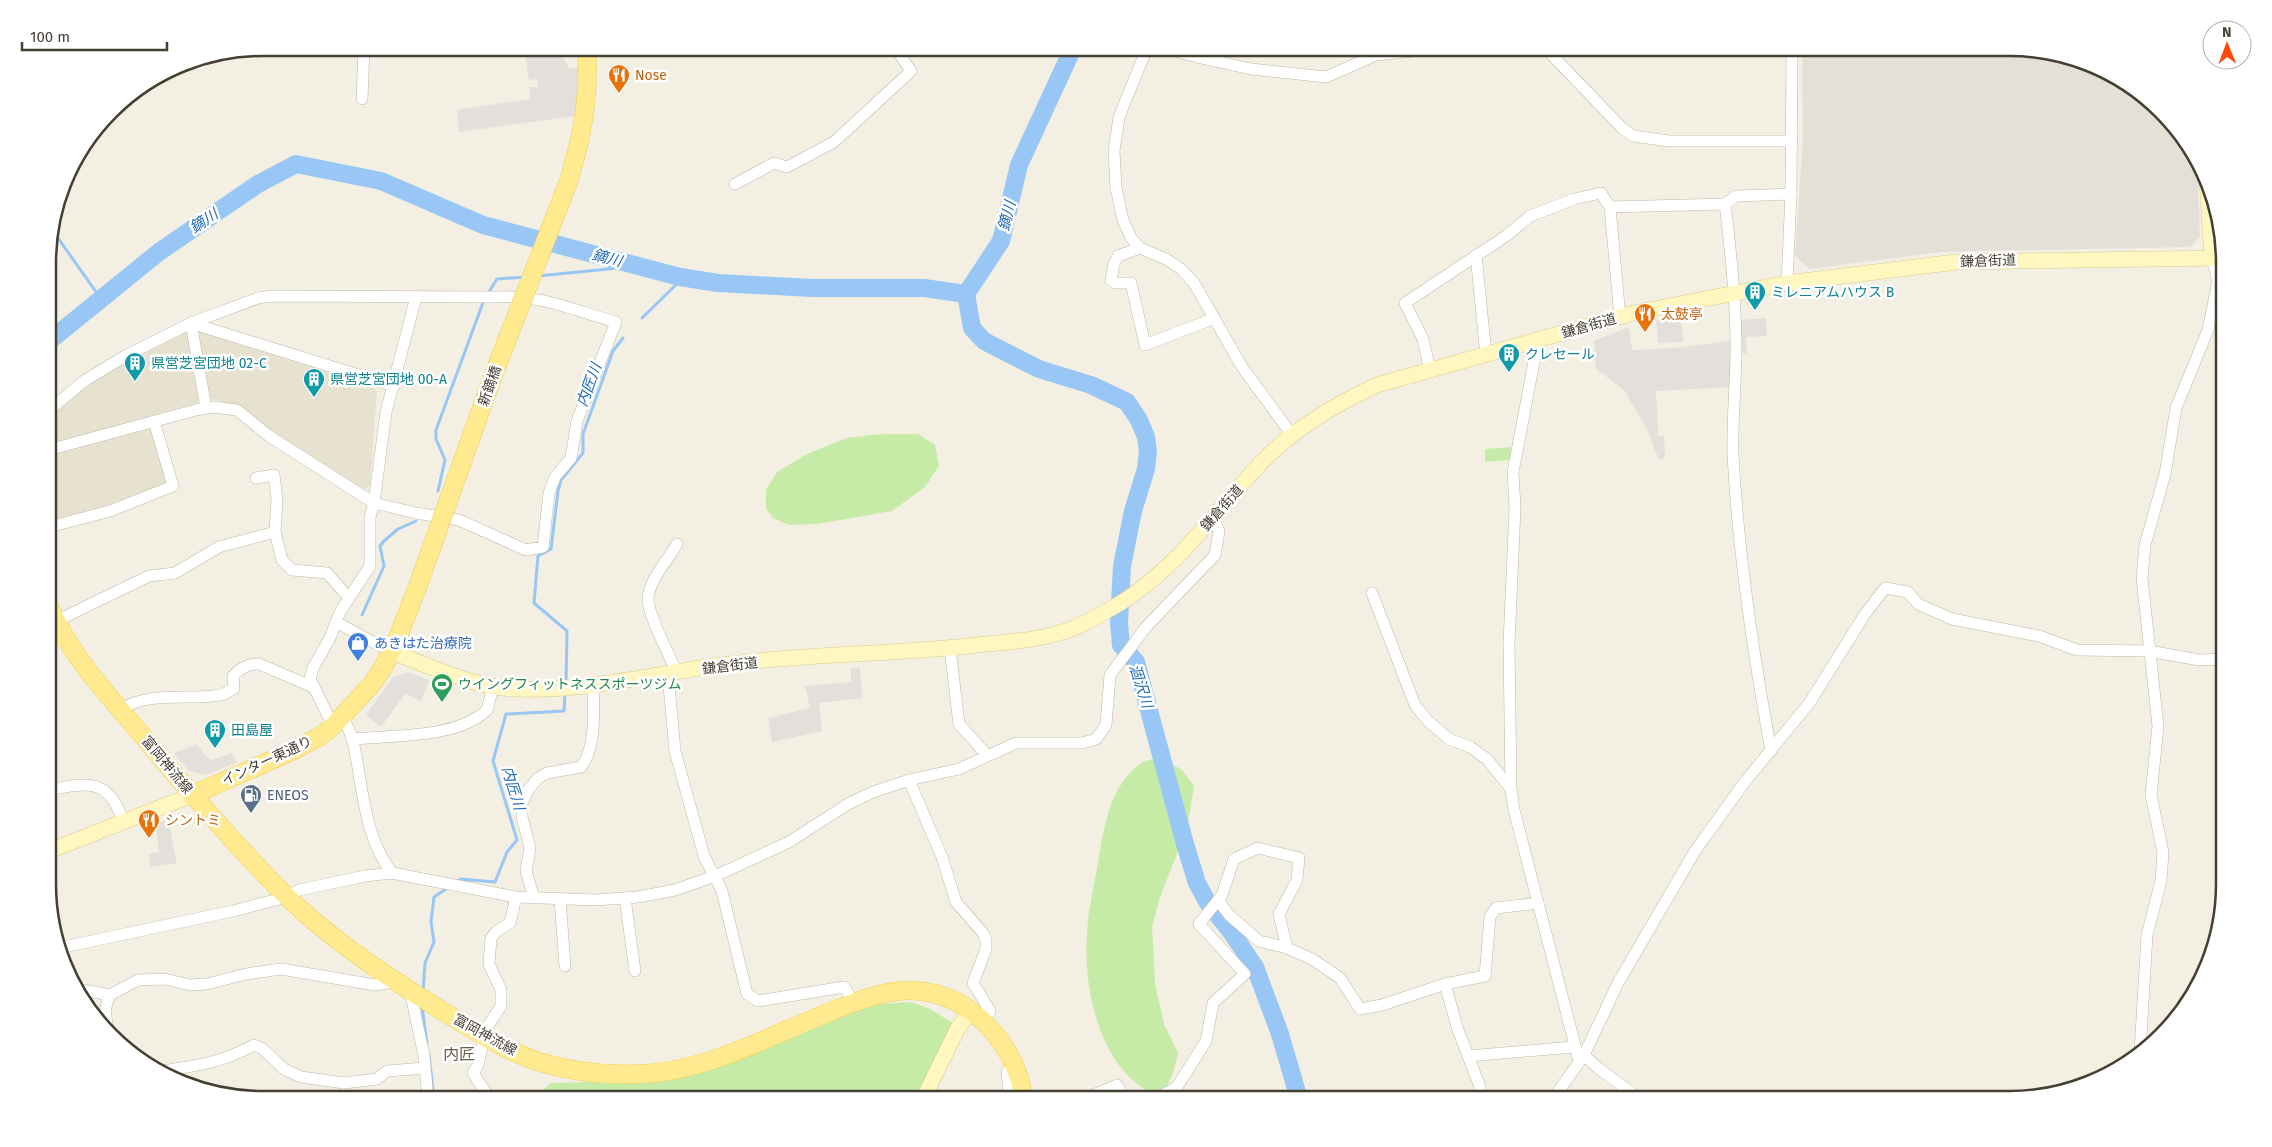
<svg xmlns="http://www.w3.org/2000/svg" width="2272" height="1147" font-family="'Fira Sans','Noto Sans JP',sans-serif">
  <style>
    .residential { fill: #e7e2d0 }
    .industrial { fill: #e4e0d8 }
    .green { fill: #c6eba7 }
    .parking { fill: #e3e0db }
    .lines { fill: none; stroke-linecap: round; stroke-linejoin: round }
    .stream { stroke: #98c7f6; stroke-width: 3 }
    .river { stroke: #98c7f6; stroke-width: 18 }
    .street-casing { stroke: #bfb8a4; stroke-width: 12 }
    .secondary-casing { stroke: #d7cb8e; stroke-width: 16 }
    .primary-casing { stroke: #edce56; stroke-width: 19 }
    .street { stroke: #fff; stroke-width: 11 }
    .secondary { stroke: #fff6c0; stroke-width: 15 }
    .primary { stroke: #ffea8f; stroke-width: 18 }
    .primary-bridge-casing { stroke: #edce56; stroke-width: 19; stroke-linecap: butt }
    .primary-bridge { stroke: #ffea8f; stroke-width: 18 }
    .labels { text-anchor: middle; dominant-baseline: central; stroke-width: 5; stroke-linejoin: round; paint-order: stroke }
    .food-label { font-size: 14px; fill: #c56008; stroke: #fff; text-anchor: start }
    .street-label { font-size: 14px; fill: #453f32; stroke: #fff }
    .culture-label { font-size: 14px; fill: #0d838f; stroke: #fff; text-anchor: start }
    .shop-label { font-size: 14px; fill: #366cbe; stroke: #fff; text-anchor: start }
    .leisure-label { font-size: 14px; fill: #27864d; stroke: #fff; text-anchor: start }
    .service-label { font-size: 14px; fill: #4e5e75; stroke: #fff; text-anchor: start }
    .water-label { font-size: 15px; font-style: italic; fill: #236bb9; stroke: #fff }
    .quarter-label { font-size: 16px; fill: #685f49; stroke: #fff }
    .rim { fill: none; stroke: #453f32; stroke-width: 2.5 }
  </style>
  <rect width="100%" height="100%" fill="#f3efe2"/>
  <g class="residential">
    <path d="M 194,328 L 373,387 L 377,392 L 370,486 L 363,490 L 264,427 L 240,406 L 208,398 Z"/>
    <path d="M 188,330 L 201,403 L 159,413 L 155,418 L 57,442 L 49,442 L 48,416 L 53,410 L 105,373 Z"/>
    <path d="M 154,428 L 171,484 L 49,524 L 48,455 Z"/>
  </g>
  <path class="industrial" d="M 1802,48 L 2009,48 L 2104,70 L 2180,132 L 2200,167 L 2198,177 L 2200,237 L 2190,247 L 1940,252 L 1810,269 L 1795,256 L 1803,138 Z"/>
  <g class="green">
    <path d="M 881,434 L 918,434 L 935,445 L 939,466 L 925,487 L 892,511 L 817,524 L 789,525 L 773,518 L 766,508 L 766,490 L 777,472 L 807,454 L 847,438 Z"/>
    <path d="M 1511,447 L 1510,460 L 1485,462 L 1485,449 Z"/>
    <path d="M 1165,760 L 1182,770 L 1194,786 L 1187,828 L 1160,897 L 1152,927 L 1155,984 L 1164,1024 L 1178,1053 L 1173,1073 L 1167,1086 L 1152,1093 C 1099,1067 1083,988 1087,934 C 1088,910 1094,886 1098,863 C 1104,826 1110,784 1143,762 C 1148,759 1159,760 1165,760 Z"/>
    <path d="M 912,1002 L 930,1009 L 953,1023 L 915,1099 L 533,1099 L 551,1083 L 589,1082 L 667,1071 L 856,1009 L 881,1004 Z"/>
  </g>
  <g class="parking">
    <path d="M 524,48 L 560,48 L 561,54 L 569,68 L 581,68 L 576,116 L 459,132 L 457,110 L 530,99 L 530,87 L 538,87 L 537,79 L 529,80 Z"/>
    <path d="M 1681,316 L 1683,342 L 1658,343 L 1656,320 Z"/>
    <path d="M 1766,318 L 1767,336 L 1746,337 L 1747,353 L 1739,354 L 1739,320 Z"/>
    <path d="M 1629,327 L 1632,350 L 1674,348 L 1730,341 L 1731,387 L 1656,391 L 1658,435 L 1664,436 L 1665,458 L 1659,460 L 1646,427 L 1624,390 L 1596,369 L 1594,341 Z"/>
    <path d="M 860,667 L 862,698 L 819,703 L 822,731 L 772,742 L 768,718 L 810,708 L 805,686 L 851,682 L 851,668 Z"/>
    <path d="M 408,672 L 429,680 L 421,701 L 405,694 L 381,727 L 366,715 L 393,677 Z"/>
    <path d="M 197,744 L 204,755 L 212,760 L 232,753 L 237,763 L 205,775 L 189,771 L 174,753 Z"/>
    <path d="M 168,820 L 177,863 L 150,867 L 149,854 L 159,852 L 156,823 Z"/>
  </g>
  <g class="lines">
    <g class="stream">
      <path d="M 53,231 L 101,299"/>
      <path d="M 538,276 L 638,266"/>
      <path d="M 487,295 L 497,279 L 525,277"/>
      <path d="M 642,318 L 684,277"/>
      <path d="M 438,491 L 445,460 L 436,439 L 436,430 L 484,300"/>
      <path d="M 362,615 L 384,566 L 380,546 L 384,541 L 398,529 L 416,521"/>
      <path d="M 566,682 L 567,631 L 534,603 L 538,556 L 551,549 L 558,491 L 561,480 L 583,453 L 583,434 L 613,351 L 623,338"/>
      <path d="M 456,882 L 461,879 L 495,882 L 507,852 L 517,840 L 493,761 L 506,714 L 564,711 L 565,691"/>
      <path d="M 423,992 L 425,963 L 434,942 L 431,922 L 434,897 L 449,887"/>
      <path d="M 422,1006 L 427,1044"/>
      <path d="M 429,1055 L 434,1099"/>
    </g>
    <g class="river">
      <path d="M 966,294 L 972,328 L 984,341 L 1039,369 L 1091,385 L 1127,402 L 1139,420 L 1146,437 L 1148,451 L 1146,469 L 1133,511 L 1122,566 L 1119,623 L 1121,645 L 1136,662 L 1185,844 L 1197,883 L 1208,903 L 1232,933 L 1255,967 L 1280,1034 L 1299,1099"/>
      <path d="M 966,294 L 1001,241 L 1019,165 L 1073,48"/>
      <path d="M 48,342 L 159,252 L 258,184 L 296,164 L 381,181 L 483,225 L 680,277 L 718,283 L 812,288 L 924,288 L 966,294"/>
    </g>
    <g class="street-casing">
      <g id="street">
        <path d="M 1147,48 L 1119,117 L 1114,151 L 1116,188 L 1123,220 L 1131,238 L 1140,248 L 1166,259 L 1181,269 L 1194,283 L 1242,367 L 1292,435"/>
        <path d="M 1164,48 L 1201,58 L 1251,69 L 1326,77 L 1376,55 L 1441,48"/>
        <path d="M 1542,48 L 1548,51 L 1622,128 L 1633,136 L 1669,141 L 1792,141"/>
        <path d="M 362,99 L 364,48"/>
        <path d="M 735,184 L 774,163 L 787,167 L 834,142 L 911,71 L 900,55 L 904,48"/>
        <path d="M 1610,207 L 1620,317"/>
        <path d="M 1140,248 L 1118,256 L 1114,264 L 1111,280 L 1115,283 L 1131,283 L 1145,345 L 1215,318"/>
        <path d="M 1476,255 L 1486,355"/>
        <path d="M 1787,283 L 1791,194 L 1792,48"/>
        <path d="M 191,323 L 394,386"/>
        <path d="M 191,323 L 206,408"/>
        <path d="M 1538,341 L 1513,472 L 1515,508 L 1509,643 L 1511,789 L 1514,810 L 1579,1061"/>
        <path d="M 1430,370 L 1423,339 L 1405,303 L 1506,236 L 1530,216 L 1574,199 L 1601,193 L 1610,207 L 1725,204"/>
        <path d="M 48,411 L 84,381 L 127,355 L 191,323 L 258,298 L 272,296 L 494,297 C 540,294 572,310 616,322 L 577,421 L 571,458 L 555,477 L 549,493 L 543,547 L 526,550 L 459,520 L 416,513 L 374,503 L 269,436 L 237,410 L 213,407 L 196,410 L 48,450"/>
        <path d="M 256,478 L 274,475 L 277,500 L 275,532 L 282,560 L 292,570 L 327,573 L 348,597"/>
        <path d="M 49,527 L 110,511 L 173,486 L 154,421"/>
        <path d="M 677,544 C 668,560 650,579 648,598 C 647,613 670,657 677,673"/>
        <path d="M 1372,593 L 1415,705 L 1428,721 L 1449,739 L 1470,747 L 1487,759 L 1511,789"/>
        <path d="M 336,622 L 391,652"/>
        <path d="M 50,624 L 149,576 L 175,573 L 219,547 L 275,532"/>
        <path d="M 950,648 L 959,724 L 987,755"/>
        <path d="M 668,675 L 675,751 L 704,856 L 722,891 L 747,994 L 758,1001 L 844,987 L 854,1002"/>
        <path d="M 121,710 C 151,686 215,707 234,688 L 233,676 C 240,668 248,663 259,664 L 313,687"/>
        <path d="M 343,716 C 346,725 351,733 353,741 C 363,786 363,835 392,873"/>
        <path d="M 333,726 L 310,679 L 313,668 L 330,638 L 340,612 L 370,566 L 370,517 L 374,503 L 386,412 L 416,297"/>
        <path d="M 352,739 C 393,735 456,739 487,710 L 493,687"/>
        <path d="M 1771,751 C 1753,653 1738,554 1733,454 C 1732,419 1736,383 1736,348 C 1736,299 1731,252 1725,204 L 1736,196 L 1791,194"/>
        <path d="M 909,780 L 942,857 L 956,902 L 983,933 L 986,940 L 986,949 L 973,983 L 990,1011 L 984,1021"/>
        <path d="M 49,790 C 88,782 109,778 123,821"/>
        <path d="M 534,898 L 526,871 L 530,848 L 522,817 L 522,803 L 529,789 L 538,778 L 547,773 L 581,767 C 596,748 594,710 593,686"/>
        <path d="M 625,898 L 635,971"/>
        <path d="M 560,899 L 565,966"/>
        <path d="M 1218,900 L 1229,915 L 1259,941 L 1287,948 L 1312,959 L 1340,978 L 1360,1009 L 1382,1005 L 1445,984 L 1458,1030 L 1479,1084 L 1482,1099"/>
        <path d="M 59,948 L 233,911 L 279,899 L 299,890 L 365,876 L 392,873 L 516,897 L 595,900 L 638,897 L 675,890 L 715,876 L 789,842 L 848,804 L 873,792 L 909,780 L 959,769 L 1016,743 L 1082,743 L 1096,739 L 1106,725 L 1110,675 L 1146,627 L 1215,555 L 1219,531 L 1214,519"/>
        <path d="M 1445,984 L 1485,976 L 1490,917 L 1496,908 L 1538,903"/>
        <path d="M 77,989 L 110,995 L 138,980 L 165,979 L 190,985 L 207,984 L 246,974 L 281,969 L 375,985 L 388,983 L 392,978"/>
        <path d="M 410,991 L 424,1055 L 428,1099"/>
        <path d="M 108,1028 C 105,1015 104,1008 110,995"/>
        <path d="M 482,1035 L 501,1006 L 501,990 L 489,964 L 491,938 L 497,931 L 510,923 L 516,897"/>
        <path d="M 484,1037 L 478,1065 L 473,1073 L 490,1099"/>
        <path d="M 2140,1053 L 2147,935 L 2161,881 L 2163,852 L 2151,795 L 2158,726 L 2142,578 L 2145,545 L 2165,474 L 2176,408 L 2208,330 L 2218,281 L 2212,258"/>
        <path d="M 1584,1055 L 1598,1068 L 1640,1099"/>
        <path d="M 1468,1056 L 1574,1047"/>
        <path d="M 160,1071 C 197,1066 220,1063 254,1045 L 263,1049 L 284,1069 L 301,1077 L 344,1083 L 377,1079 L 387,1071 L 425,1068"/>
        <path d="M 1010,1099 L 1007,1072 L 1015,1067"/>
        <path d="M 1083,1099 L 1117,1085 L 1125,1099"/>
        <path d="M 1155,1099 L 1177,1087 L 1206,1041 L 1213,1003 L 1245,974 L 1199,924 L 1222,895 L 1234,859 L 1258,848 L 1299,858 L 1297,880 L 1279,914 L 1287,948"/>
        <path d="M 1553,1099 L 1584,1055 L 1618,983 L 1695,851 L 1744,783 L 1810,702 L 1865,614 L 1885,588 L 1908,592 L 1918,604 L 1952,619 L 2039,636 L 2077,650 L 2149,651 L 2199,660 L 2224,659"/>
      </g>
    </g>
    <g class="secondary-casing">
      <g id="secondary">
        <path d="M 2207,179 L 2212,258"/>
        <path d="M 391,652 C 431,666 474,688 516,689 C 586,692 652,674 721,665 C 806,653 892,655 977,645 C 1009,642 1043,640 1074,628 C 1090,621 1107,611 1122,602 C 1179,566 1215,512 1260,464 C 1293,429 1334,405 1377,385 L 1633,313 L 1787,283 L 1956,262 L 2223,258"/>
        <path d="M 49,851 L 192,795"/>
        <path d="M 923,1099 L 958,1028 L 970,1012"/>
      </g>
    </g>
    <g class="primary-casing">
      <g id="primary">
        <path d="M 568,183 C 583,135 589,98 587,48"/>
        <path d="M 49,606 C 72,660 115,702 151,746 C 194,797 237,847 284,894 C 331,940 389,978 444,1012 C 475,1031 508,1053 543,1063 C 580,1074 617,1076 654,1073 C 715,1067 774,1034 830,1012 C 858,1001 888,988 919,991 C 974,996 1016,1047 1024,1099"/>
        <path d="M 192,795 L 290,752 L 322,735 L 333,726 L 372,684 L 383,668 L 398,637 L 416,591"/>
      </g>
    </g>
    <use href="#street" class="street"/>
    <use href="#secondary" class="secondary"/>
    <use href="#primary" class="primary"/>
    <g class="primary-bridge-casing">
      <path id="primary-bridge" d="M 416,591 L 493,376 L 568,183"/>
    </g>
    <use href="#primary-bridge" class="primary-bridge"/>
  </g>
  <defs>
    <g id="restaurant-pin" transform="scale(1.125)"><path d="M0 17L-7.5 6A9.5 9.5 0 1 1 7.5 6Z" fill="#e8710a" stroke="#fff"/><path d="M-5-6h1v4h1v-4h1v4h1v-4h1v5L-1.5 .5V6h-2V.5L-5-1ZM5-6V6H3V1.5H1.5Q1.5-4 5-6Z" fill="#fff"/></g>
    <g id="building-pin" transform="scale(1.125)"><path d="M0 17L-7.5 6A9.5 9.5 0 1 1 7.5 6Z" fill="#0f9aa8" stroke="#fff"/><path d="M-4-6H4V6H1V3H-1V6H-4ZM-2.5-4.3h1.7v1.8h-1.7ZM.8-4.3h1.7v1.8H.8ZM-2.5-1h1.7V.8h-1.7ZM.8-1h1.7V.8H.8Z" fill="#fff"/></g>
    <g id="shop-pin" transform="scale(1.125)"><path d="M0 17L-7.5 6A9.5 9.5 0 1 1 7.5 6Z" fill="#3f7fe0" stroke="#fff"/><path d="M-5-2.5h2.3a2.7 3.5 0 0 1 5.4 0H5L5.5 6h-11ZM-1.5-2.5h3a1.5 2.3 0 0 0-3 0Z" fill="#fff"/></g>
    <g id="stadium-pin" transform="scale(1.125)"><path d="M0 17L-7.5 6A9.5 9.5 0 1 1 7.5 6Z" fill="#2e9e5b" stroke="#fff"/><path d="M0-5a6.5 5 0 1 0 0 10a6.5 5 0 1 0 0-10ZM-3.5-1.8h7v3.6h-7Z" fill="#fff"/></g>
    <g id="fuel-pin" transform="scale(1.125)"><path d="M0 17L-7.5 6A9.5 9.5 0 1 1 7.5 6Z" fill="#5c6f8a" stroke="#fff"/><path d="M-5.5-6h7V0h2V4h1.3V-2.5L3-4.5l.8-.8L6-3V5H2.5V1h-1V6h-7ZM-4.2-4.7v3.2H.2V-4.7Z" fill="#fff"/></g>
  </defs>
  <g fill-rule="evenodd">
    <use href="#restaurant-pin" x="619" y="75"/>
    <use href="#building-pin" x="1755" y="292"/>
    <use href="#restaurant-pin" x="1645" y="314"/>
    <use href="#building-pin" x="1509" y="354"/>
    <use href="#building-pin" x="135" y="363"/>
    <use href="#building-pin" x="314" y="379"/>
    <use href="#shop-pin" x="358" y="643"/>
    <use href="#stadium-pin" x="442" y="684"/>
    <use href="#building-pin" x="215" y="730"/>
    <use href="#fuel-pin" x="251" y="795"/>
    <use href="#restaurant-pin" x="149" y="820"/>
  </g>
  <g class="labels">
    <g class="food-label">
      <text x="635" y="75">Nose</text>
      <text x="1661" y="314">太鼓亭</text>
      <text x="165" y="820">シントミ</text>
    </g>
    <g class="street-label">
      <text transform="translate(1988 261) rotate(-2)">鎌倉街道</text>
      <text transform="translate(1589 326) rotate(-16)">鎌倉街道</text>
      <text transform="translate(490 386) rotate(-70)">新鏑橋</text>
      <text transform="translate(1222 508) rotate(-49)">鎌倉街道</text>
      <text transform="translate(730 666) rotate(-7)">鎌倉街道</text>
      <text transform="translate(267 761) rotate(-25)">インター東通り</text>
      <text transform="translate(167 765) rotate(50)">富岡神流線</text>
      <text transform="translate(485 1035) rotate(29)">富岡神流線</text>
    </g>
    <g class="culture-label">
      <text x="1771" y="292">ミレニアムハウス B</text>
      <text x="1525" y="354">クレセール</text>
      <text x="151" y="363">県営芝宮団地 02-C</text>
      <text x="330" y="379">県営芝宮団地 00-A</text>
      <text x="231" y="730">田島屋</text>
    </g>
    <g class="shop-label">
      <text x="374" y="643">あきはた治療院</text>
    </g>
    <g class="leisure-label">
      <text x="458" y="684">ウイングフィットネススポーツジム</text>
    </g>
    <g class="service-label">
      <text x="267" y="795">ENEOS</text>
    </g>
    <g class="water-label">
      <text transform="translate(1007 216) rotate(-76)">鏑川</text>
      <text transform="translate(204 221) rotate(-34)">鏑川</text>
      <text transform="translate(607 258) rotate(15)">鏑川</text>
      <text transform="translate(589 385) rotate(-70)">内匠川</text>
      <text transform="translate(1141 686) rotate(72)">涸沢川</text>
      <text transform="translate(513 788) rotate(73)">内匠川</text>
    </g>
    <g class="quarter-label">
      <text x="459" y="1054">内匠</text>
    </g>
  </g>
  <path d="M0 0H2272V1147H0ZM263 56H2009A207 207 0 0 1 2216 263V884A207 207 0 0 1 2009 1091H263A207 207 0 0 1 56 884V263A207 207 0 0 1 263 56Z" fill="#fff" fill-rule="evenodd"/>
  <path class="rim" d="M263 56H2009A207 207 0 0 1 2216 263V884A207 207 0 0 1 2009 1091H263A207 207 0 0 1 56 884V263A207 207 0 0 1 263 56Z"/>
  <g transform="translate(2227 45) rotate(359)"><circle r="24" fill="#ffffff" stroke="#b5b2ad"/>
  <path d="M0-4L9 19L0 12L-9 19Z" fill="#ff490d"/>
  <text y="-8" font-size="14" font-weight="bold" text-anchor="middle" fill="#453f32">N</text>
  </g>
  <path d="M22 42v8h145v-8" fill="none" stroke="#453f32" stroke-width="2.5"/>
  <text x="30" y="42" font-size="15" fill="#453f32" stroke="#ffffff" stroke-width="4" paint-order="stroke">100 m</text>
</svg>
